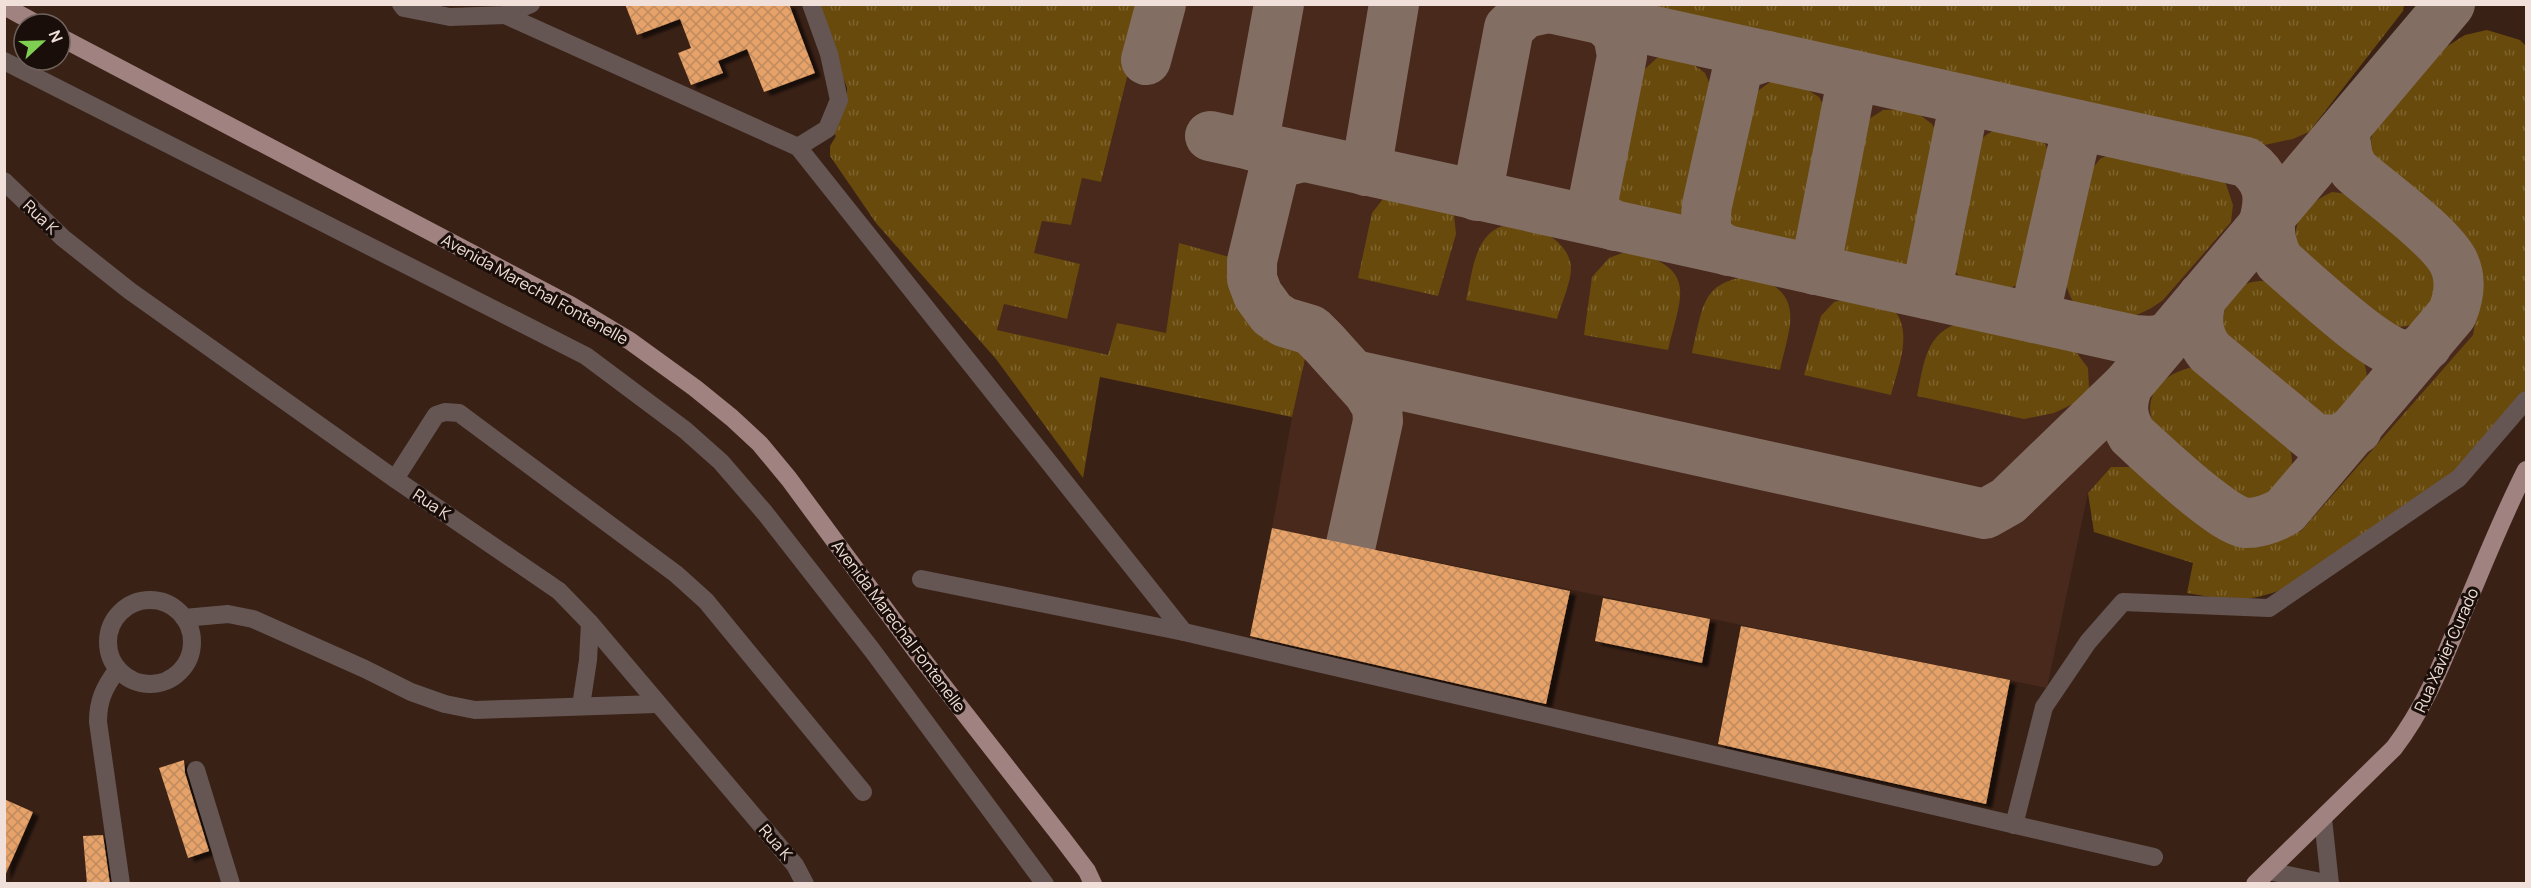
<svg xmlns="http://www.w3.org/2000/svg" width="2531" height="888" font-family="Manrope,sans-serif">
  <style>
    .built { fill: #48291c }
    .grass { fill: url(#grass-tufts) }
    .lines { fill: none; stroke-linecap: round; stroke-linejoin: round }
    .taxiway { stroke: #836e64; stroke-width: 50 }
    .building { fill: url(#building-cross-hatch); filter: url(#shadow) }
    .minor { stroke: #655654; stroke-width: 18 }
    .major { stroke: #a08280; stroke-width: 18 }
    .labels { text-anchor: middle; dominant-baseline: central; stroke-width: 6; stroke-linejoin: round; paint-order: stroke }
    .street-label { font-size: 16px; fill: #f1e0d9; stroke: #190e09 }
  </style>
  <defs>
    <pattern id="grass-tufts" width="24" height="20" patternUnits="userSpaceOnUse" patternTransform="scale(1.5)"><rect width="24" height="20" fill="#684a0c"/><path d="M3 7l-1-3M5 7V3M7 7l1-3M15 17l-1-3M17 17v-4M19 17l1-3" fill="none" stroke="#7e642f"/></pattern>
    <pattern id="building-cross-hatch" width="8" height="8" patternUnits="userSpaceOnUse" patternTransform="scale(1.5)"><rect width="8" height="8" fill="#e6a267"/><path d="M0 0l8 8M0 8l8-8" fill="none" stroke="#be8a5e"/></pattern>
    <filter id="shadow"><feDropShadow dx="6" dy="4" stdDeviation="1.5" flood-color="#0009"/></filter>
  </defs>
  <rect width="100%" height="100%" fill="#3a2116"/>
  <path class="built" d="M 1145,4 L 1599,5 L 2251,148 L 2293,139 L 2309,132 L 2372,158 L 2388,186 L 2463,249 L 2480,293 L 2473,335 L 2301,531 L 2264,545 L 2222,538 L 2141,467 L 2111,467 L 2088,493 L 2047,688 L 1272,528 L 1292,417 L 1307,345 L 1276,339 L 1254,321 L 1240,298 L 1166,333 L 1108,356 L 997,330 L 1004,304 L 1067,319 L 1034,253 L 1042,221 L 1071,225 L 1082,178 L 1101,182 Z"/>
  <g class="grass">
    <path d="M 816,5 L 1145,5 L 1101,182 L 1082,178 L 1071,225 L 1042,221 L 1034,253 L 1080,264 L 1067,319 L 1004,304 L 997,330 L 1108,355 L 1117,323 L 1166,333 L 1179,243 L 1233,258 C 1239,290 1244,321 1275,338 C 1284,343 1298,343 1308,345 L 1292,417 L 1100,377 L 1083,478 L 996,359 L 876,223 L 830,156 L 830,146 L 836,136 L 832,132 L 847,96 L 847,88 Z"/>
    <path d="M 1599,5 L 2404,5 L 2403,11 L 2309,132 L 2293,139 L 2251,148 Z"/>
    <path d="M 2487,30 L 2520,40 L 2526,46 L 2526,389 L 2456,475 L 2286,588 C 2246,604 2228,600 2187,593 L 2193,563 L 2094,532 L 2088,493 L 2111,467 L 2141,467 L 2222,538 L 2264,545 L 2301,531 L 2473,335 L 2480,293 L 2463,249 L 2388,186 L 2372,158 L 2371,138 L 2377,122 L 2446,47 L 2465,35 Z"/>
    <path d="M 1658,57 L 1684,58 L 1705,73 L 1715,96 L 1694,207 L 1674,227 L 1649,230 L 1624,216 L 1612,191 L 1633,80 Z"/>
    <path d="M 1770,82 L 1795,82 L 1819,97 L 1834,125 L 1807,238 C 1799,242 1790,251 1782,253 C 1752,261 1735,234 1723,213 L 1750,97 Z"/>
    <path d="M 1912,109 L 1932,124 L 1944,147 L 1923,261 L 1902,277 L 1874,277 L 1850,266 L 1840,243 L 1866,121 L 1883,110 Z"/>
    <path d="M 2010,128 C 2062,134 2051,166 2043,205 C 2039,226 2034,247 2030,269 L 2020,283 L 2009,289 L 1986,291 L 1962,280 L 1953,268 L 1950,249 L 1972,152 C 1984,135 1989,129 2010,128 Z"/>
    <path d="M 2123,152 L 2210,171 L 2226,184 L 2233,205 L 2231,222 L 2163,300 C 2128,328 2070,331 2065,276 L 2085,177 L 2101,158 Z"/>
    <path d="M 2332,192 C 2341,193 2350,194 2359,197 C 2368,201 2430,257 2435,265 C 2456,302 2423,333 2386,326 L 2309,265 C 2282,234 2299,207 2332,192 Z"/>
    <path d="M 1396,195 L 1444,206 L 1454,215 L 1456,234 L 1438,296 L 1358,278 L 1372,213 L 1383,199 Z"/>
    <path d="M 1527,225 C 1546,231 1571,246 1571,269 C 1571,282 1561,305 1557,319 L 1466,300 C 1472,276 1474,234 1503,226 C 1510,224 1520,225 1527,225 Z"/>
    <path d="M 1630,250 C 1699,270 1681,294 1668,350 L 1584,335 L 1592,277 L 1609,258 Z"/>
    <path d="M 1754,276 C 1807,295 1789,327 1780,370 L 1692,353 C 1703,308 1700,280 1754,276 Z"/>
    <path d="M 2269,280 L 2282,285 L 2357,350 C 2367,364 2371,380 2361,396 C 2330,442 2290,397 2262,374 C 2252,365 2235,355 2228,344 C 2216,324 2226,293 2246,284 C 2253,281 2261,281 2269,280 Z"/>
    <path d="M 1853,297 C 1862,298 1874,297 1881,301 C 1919,319 1899,365 1891,395 L 1804,375 L 1821,316 L 1834,302 Z"/>
    <path d="M 1963,322 L 2073,348 L 2088,368 L 2089,389 L 2075,403 L 2054,413 L 2024,419 L 1917,396 C 1924,364 1925,331 1963,322 Z"/>
    <path d="M 2189,368 L 2205,372 L 2286,437 C 2293,454 2295,468 2286,485 C 2279,497 2261,506 2247,503 C 2229,500 2215,484 2202,473 C 2189,462 2170,450 2160,436 C 2138,405 2155,377 2189,368 Z"/>
  </g>
  <g class="lines">
    <g class="taxiway">
      <path d="M 1532,4 L 2246,162 C 2270,180 2271,198 2263,225"/>
      <path d="M 1604,20 L 1618,34 L 1622,56 L 1593,202 C 1597,215 1603,220 1615,226"/>
      <path d="M 1146,60 L 1161,4"/>
      <path d="M 1210,136 L 2134,340 L 2151,341 L 2168,338"/>
      <path d="M 1253,146 L 1279,4"/>
      <path d="M 1302,157 L 1283,162 L 1274,170 L 1252,261 L 1252,279 L 1258,295 L 1272,314 L 1284,322 L 1311,330 L 1324,343 L 1368,392 L 1377,407 L 1378,421 L 1351,544"/>
      <path d="M 1366,171 L 1394,4"/>
      <path d="M 1477,196 L 1509,28 L 1525,13 L 1548,8"/>
      <path d="M 2270,216 C 2269,234 2271,246 2279,261 C 2301,280 2378,352 2401,354 C 2411,356 2419,351 2427,345"/>
      <path d="M 1729,251 C 1706,241 1704,230 1707,205 L 1736,76 L 1743,64 L 1767,56"/>
      <path d="M 1815,270 L 1853,75"/>
      <path d="M 1926,294 L 1965,100"/>
      <path d="M 2202,297 C 2196,317 2196,335 2210,352 L 2315,439 L 2338,440 L 2357,429"/>
      <path d="M 2034,318 L 2078,125"/>
      <path d="M 1354,375 L 1985,514 L 2008,501 L 2128,385 L 2450,4"/>
      <path d="M 2128,385 C 2121,404 2121,417 2132,435 C 2152,453 2223,521 2246,523 C 2260,523 2273,518 2285,511 L 2452,314 C 2459,297 2462,278 2453,261 C 2438,234 2379,192 2354,170 L 2348,158 L 2344,130"/>
    </g>
  </g>
  <g class="building">
    <path d="M 625,4 L 789,4 L 815,73 L 764,92 L 747,49 L 718,61 L 723,73 L 691,85 L 678,53 L 691,48 L 680,19 L 637,35 Z"/>
    <path d="M 1272,528 L 1570,591 L 1546,704 L 1250,636 Z"/>
    <path d="M 1603,598 L 1710,619 L 1702,663 L 1595,641 Z"/>
    <path d="M 1741,626 L 2010,680 L 1986,804 L 1718,744 Z"/>
    <path d="M 184,760 L 185,773 L 209,851 L 188,858 L 159,768 Z"/>
    <path d="M 4,799 L 33,812 L 4,878 Z"/>
    <path d="M 103,835 L 110,884 L 87,884 L 83,836 Z"/>
  </g>
  <g class="lines">
    <g class="minor">
      <path d="M 401,4 L 404,8 L 450,17 L 505,15 L 531,4"/>
      <path d="M 505,15 L 798,147 L 1184,632"/>
      <path d="M 4,61 L 586,356 L 685,430 L 721,462 L 765,513 L 872,650 L 1045,884"/>
      <path d="M 798,147 L 827,129 L 839,100 L 829,54 L 811,4"/>
      <path d="M 4,181 L 63,238 L 130,291 L 395,479 L 559,591 L 590,623 L 795,865 L 805,884"/>
      <path d="M 395,479 L 436,415 L 445,412 L 459,413 L 676,574 L 706,601 L 863,792"/>
      <path d="M 921,579 L 1184,632 L 2154,857"/>
      <circle cx="150" cy="642" r="42"/>
      <path d="M 184,618 L 228,614 L 253,619 L 365,669 L 411,692 L 445,704 L 475,710 L 656,704"/>
      <path d="M 117,670 C 104,688 98,700 98,722 L 121,884"/>
      <path d="M 581,706 L 588,660 L 590,623"/>
      <path d="M 196,770 L 231,884"/>
      <path d="M 2323,819 L 2330,884"/>
      <path d="M 2014,825 L 2044,707 L 2088,642 L 2123,602 L 2269,608 L 2459,478 L 2526,400"/>
      <path d="M 2269,871 L 2330,884"/>
    </g>
    <g class="major">
      <path d="M 4,6 L 37,24"/>
      <path d="M 60,37 L 570,305 L 630,341 L 695,388 L 732,418 L 760,444 L 789,479 L 916,651 L 1062,838 L 1087,871 L 1093,884"/>
      <path d="M 2255,884 L 2394,748 C 2424,709 2441,666 2459,622 C 2481,571 2501,519 2526,470"/>
    </g>
  </g>
  <g class="labels">
    <g class="street-label">
      <text transform="translate(41 217) rotate(44)">Rua K</text>
      <text transform="translate(535 289) rotate(29)">Avenida Marechal Fontenelle</text>
      <text transform="translate(432 504) rotate(34)">Rua K</text>
      <text transform="translate(899 626) rotate(53)">Avenida Marechal Fontenelle</text>
      <text transform="translate(2446 650) rotate(-66)">Rua Xavier Curado</text>
      <text transform="translate(776 842) rotate(49)">Rua K</text>
    </g>
  </g>
  <rect width="2531" height="888" fill="none" stroke="#f1e0d9" stroke-width="12"/>
  <g transform="translate(42 42) rotate(68)"><circle r="28" fill="#190e09" stroke="#6f625c" stroke-width="1.5"/>
  <path d="M0-4.5L10 22L0 15L-10 22Z" fill="#7fd052"/>
  <text y="-9" font-size="16" font-weight="bold" text-anchor="middle" fill="#f1e0d9">N</text>
  </g>
</svg>
